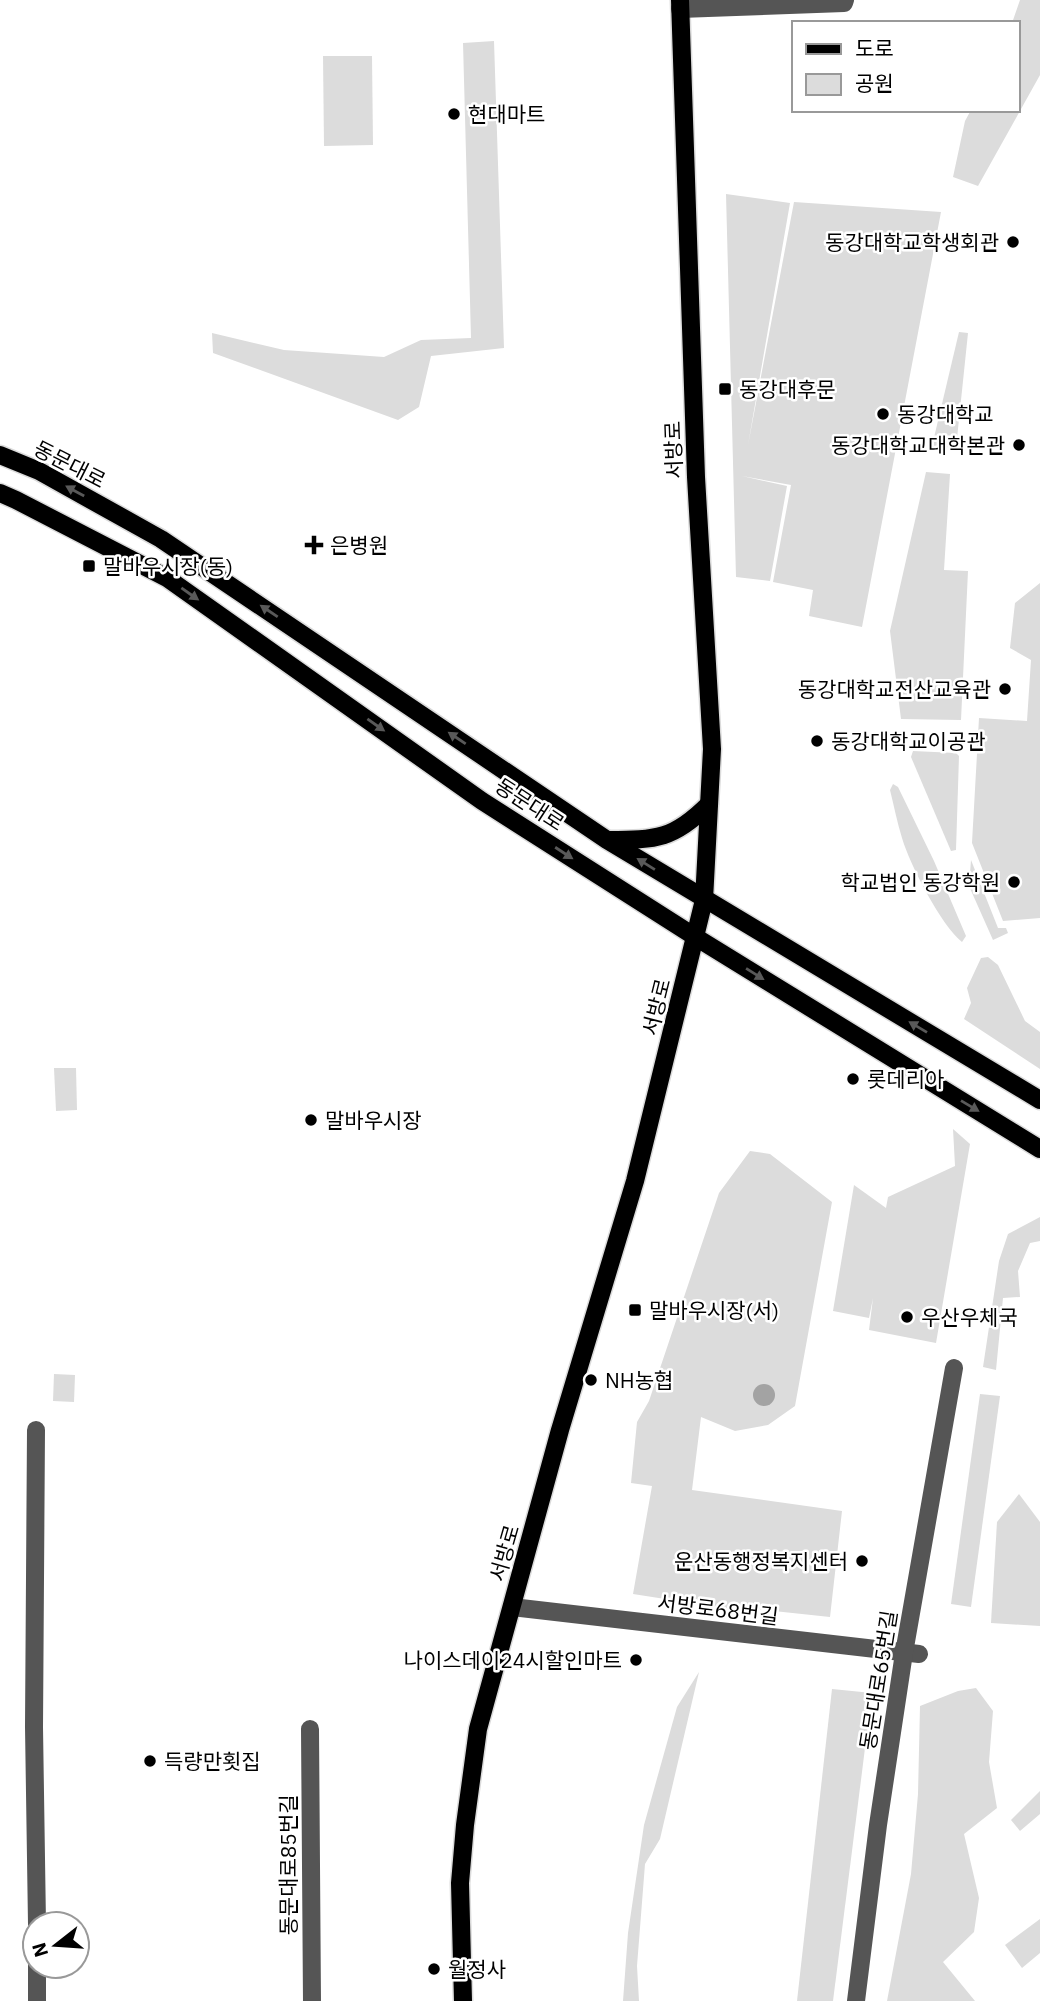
<svg xmlns="http://www.w3.org/2000/svg" width="1040" height="2001" font-family="'IBM Plex Sans','Noto Sans KR',sans-serif">
  <style>
    .green { fill: #dcdcdc }
    .water { fill: #a3a3a3 }
    .lines { fill: none; stroke-linecap: round; stroke-linejoin: round }
    .major-casing { stroke: #dbdbdb; stroke-width: 21 }
    .minor { stroke: #555; stroke-width: 18 }
    .major { stroke: #000; stroke-width: 18 }
    .oneway { fill: #595959 }
    .poi-dot { fill: #000; stroke: #fff; stroke-width: 2.5 }
    .labels { text-anchor: middle; dominant-baseline: central; stroke-width: 5; stroke-linejoin: round; paint-order: stroke }
    .poi-label { font-size: 21px; fill: #000; stroke: #fff; text-anchor: start }
    .street-label { font-size: 21px; fill: #000; stroke: #fff }
  </style>
  <rect width="100%" height="100%" fill="#fff"/>
  <g class="green">
    <path d="M 1020,0 L 1040,0 L 1040,75 L 978,186 L 953,177 L 965,121 L 971,110 L 1017,110 L 1017,23 L 1012,23 Z"/>
    <path d="M 494,41 L 504,348 L 431,356 L 419,407 L 398,420 L 213,353 L 212,333 L 284,350 L 384,357 L 421,340 L 471,338 L 463,43 Z"/>
    <path d="M 323,56 L 372,56 L 373,145 L 324,146 Z"/>
    <path d="M 726,194 L 790,203 L 748,445 L 794,202 L 941,212 L 862,627 L 809,616 L 813,590 L 773,582 L 791,485 L 742,476 L 787,486 L 770,581 L 736,577 Z"/>
    <path d="M 959,332 L 968,333 L 956,448 L 932,446 Z"/>
    <path d="M 926,472 L 950,474 L 944,570 L 968,571 L 961,720 L 901,719 L 890,631 Z"/>
    <path d="M 1040,583 L 1040,918 L 1003,921 L 972,843 L 979,718 L 1027,721 L 1031,660 L 1010,648 L 1015,603 Z"/>
    <path d="M 913,751 L 956,753 L 959,756 L 956,850 L 951,851 L 911,757 Z"/>
    <path d="M 893,784 L 898,787 L 934,861 L 966,936 L 962,942 C 941,925 910,865 902,838 C 897,822 894,806 890,790 Z"/>
    <path d="M 971,860 L 998,928 L 1006,928 L 1008,933 L 993,940 L 969,886 Z"/>
    <path d="M 988,957 L 998,965 L 1025,1021 L 1040,1032 L 1040,1069 L 964,1019 L 971,1003 L 967,988 L 981,958 Z"/>
    <path d="M 54,1068 L 76,1068 L 77,1110 L 56,1111 Z"/>
    <path d="M 953,1129 L 970,1144 L 936,1343 L 869,1330 L 873,1298 L 869,1318 L 833,1311 L 854,1185 L 886,1208 L 888,1197 L 955,1166 Z"/>
    <path d="M 750,1151 L 770,1154 L 832,1202 L 795,1406 L 768,1425 L 735,1431 L 701,1417 L 692,1490 L 842,1511 L 830,1617 L 756,1609 L 755,1613 L 633,1594 L 652,1486 L 631,1483 L 637,1422 L 649,1401 L 719,1193 Z"/>
    <path d="M 1040,1217 L 1040,1241 L 1030,1243 L 1018,1271 L 1020,1297 L 1003,1298 L 996,1370 L 983,1367 L 999,1261 L 1008,1234 Z"/>
    <path d="M 54,1374 L 75,1375 L 74,1402 L 53,1401 Z"/>
    <path d="M 980,1394 L 1000,1396 L 971,1607 L 951,1604 Z"/>
    <path d="M 1019,1494 L 1040,1522 L 1040,1626 L 991,1623 L 997,1522 Z"/>
    <path d="M 699,1672 L 660,1839 L 645,1864 L 637,1966 L 639,2001 L 623,2001 L 628,1933 L 644,1825 L 677,1707 Z"/>
    <path d="M 976,1688 L 993,1711 L 989,1762 L 997,1808 L 964,1834 L 979,1898 L 974,1932 L 943,1962 L 975,2001 L 887,2001 L 911,1874 L 918,1794 L 920,1706 L 958,1691 Z"/>
    <path d="M 832,1689 L 872,1693 L 833,2001 L 797,2001 Z"/>
    <path d="M 1040,1791 L 1040,1814 L 1020,1831 L 1011,1820 Z"/>
    <path d="M 1040,1919 L 1040,1953 L 1022,1968 L 1005,1945 Z"/>
  </g>
  <circle class="water" cx="764" cy="1395" r="11"/>
  <g class="lines">
    <g class="major-casing">
      <g id="major">
        <path d="M 0,455 L 39,471 L 161,539 L 607,840 L 1040,1100"/>
        <path d="M 0,493 L 16,500 L 167,578 L 482,801 L 697,938 L 1040,1149"/>
        <path d="M 608,840 C 657,840 674,839 709,804"/>
        <path d="M 463,2001 L 460,1883 L 465,1825 L 478,1729 L 560,1430 L 635,1181 L 704,900 L 712,749 L 696,477 L 680,0"/>
      </g>
    </g>
    <g class="minor">
      <path d="M 680,9 L 844,3 L 845,0"/>
      <path d="M 36,1430 L 34,1727 L 37,1924"/>
      <path d="M 512,1607 L 919,1654"/>
      <path d="M 310,1729 L 312,2001"/>
      <path d="M 37,1966 L 37,2001"/>
      <path d="M 856,2001 L 878,1825 L 904,1653 L 954,1368"/>
    </g>
    <use href="#major" class="major"/>
  </g>
  <defs><path id="oneway-solid" d="M-6-.8H1V-3.2L6.5 0L1 3.2V.8H-6Z" transform="scale(1.75)"/></defs>
  <g class="oneway">
    <use href="#oneway-solid" transform="translate(75 491) rotate(-151)"/>
    <use href="#oneway-solid" transform="translate(190 594) rotate(35)"/>
    <use href="#oneway-solid" transform="translate(269 611) rotate(-146)"/>
    <use href="#oneway-solid" transform="translate(376 725) rotate(35)"/>
    <use href="#oneway-solid" transform="translate(457 738) rotate(-146)"/>
    <use href="#oneway-solid" transform="translate(564 853) rotate(33)"/>
    <use href="#oneway-solid" transform="translate(646 864) rotate(-148)"/>
    <use href="#oneway-solid" transform="translate(755 974) rotate(32)"/>
    <use href="#oneway-solid" transform="translate(918 1027) rotate(-149)"/>
    <use href="#oneway-solid" transform="translate(970 1106) rotate(31)"/>
  </g>
  <g class="poi-dot">
    <circle cx="454" cy="114" r="7"/>
    <circle cx="1013" cy="242" r="7"/>
    <rect x="718" y="382" width="14" height="14" rx="3.5"/>
    <circle cx="883" cy="414" r="7"/>
    <circle cx="1019" cy="445" r="7"/>
    <path d="M310.5 534.5h7v7h7v7h-7v7h-7v-7h-7v-7h7z"/>
    <rect x="82" y="559" width="14" height="14" rx="3.5"/>
    <circle cx="1005" cy="689" r="7"/>
    <circle cx="817" cy="741" r="7"/>
    <circle cx="1014" cy="882" r="7"/>
    <circle cx="853" cy="1079" r="7"/>
    <circle cx="311" cy="1120" r="7"/>
    <rect x="628" y="1303" width="14" height="14" rx="3.5"/>
    <circle cx="907" cy="1317" r="7"/>
    <circle cx="591" cy="1380" r="7"/>
    <circle cx="862" cy="1561" r="7"/>
    <circle cx="636" cy="1660" r="7"/>
    <circle cx="150" cy="1761" r="7"/>
    <circle cx="434" cy="1969" r="7"/>
  </g>
  <g class="labels">
    <g class="poi-label">
      <text x="468" y="114">현대마트</text>
      <text x="999" y="242" text-anchor="end">동강대학교학생회관</text>
      <text x="739" y="389">동강대후문</text>
      <text x="897" y="414">동강대학교</text>
      <text x="1005" y="445" text-anchor="end">동강대학교대학본관</text>
      <text x="330" y="545">은병원</text>
      <text x="103" y="566">말바우시장(동)</text>
      <text x="991" y="689" text-anchor="end">동강대학교전산교육관</text>
      <text x="831" y="741">동강대학교이공관</text>
      <text x="1000" y="882" text-anchor="end">학교법인 동강학원</text>
      <text x="867" y="1079">롯데리아</text>
      <text x="325" y="1120">말바우시장</text>
      <text x="649" y="1310">말바우시장(서)</text>
      <text x="921" y="1317">우산우체국</text>
      <text x="605" y="1380">NH농협</text>
      <text x="848" y="1561" text-anchor="end">운산동행정복지센터</text>
      <text x="622" y="1660" text-anchor="end">나이스데이24시할인마트</text>
      <text x="164" y="1761">득량만횟집</text>
      <text x="448" y="1969">월정사</text>
    </g>
    <g class="street-label">
      <text transform="translate(673 450) rotate(-92)">서방로</text>
      <text transform="translate(70 464) rotate(27)">동문대로</text>
      <text transform="translate(530 804) rotate(33)">동문대로</text>
      <text transform="translate(656 1007) rotate(-76)">서방로</text>
      <text transform="translate(504 1553) rotate(-74)">서방로</text>
      <text transform="translate(718 1609) rotate(7)">서방로68번길</text>
      <text transform="translate(878 1680) rotate(-81)">동문대로65번길</text>
      <text transform="translate(288 1865) rotate(-90)">동문대로85번길</text>
    </g>
  </g>
  <rect x="792" y="21" width="228" height="91" fill="#ffffff" stroke="#999999" stroke-width="2"/>
  <rect x="806" y="44" width="35" height="10" fill="#000000" stroke="#999999" stroke-width="2"/>
  <text x="855" y="56" font-size="21" fill="#000000">도로</text>
  <rect x="806" y="74" width="35" height="21" fill="#dcdcdc" stroke="#999999" stroke-width="2"/>
  <text x="855" y="91" font-size="21" fill="#000000">공원</text>
  <g transform="translate(56 1945) rotate(253)"><circle r="33" fill="#ffffff" stroke="#999999" stroke-width="2"/>
  <path d="M0-5L12 26L0 18L-12 26Z" fill="#000000"/>
  <text y="-10" font-size="19" font-weight="bold" text-anchor="middle" fill="#000000">N</text>
  </g>
</svg>
